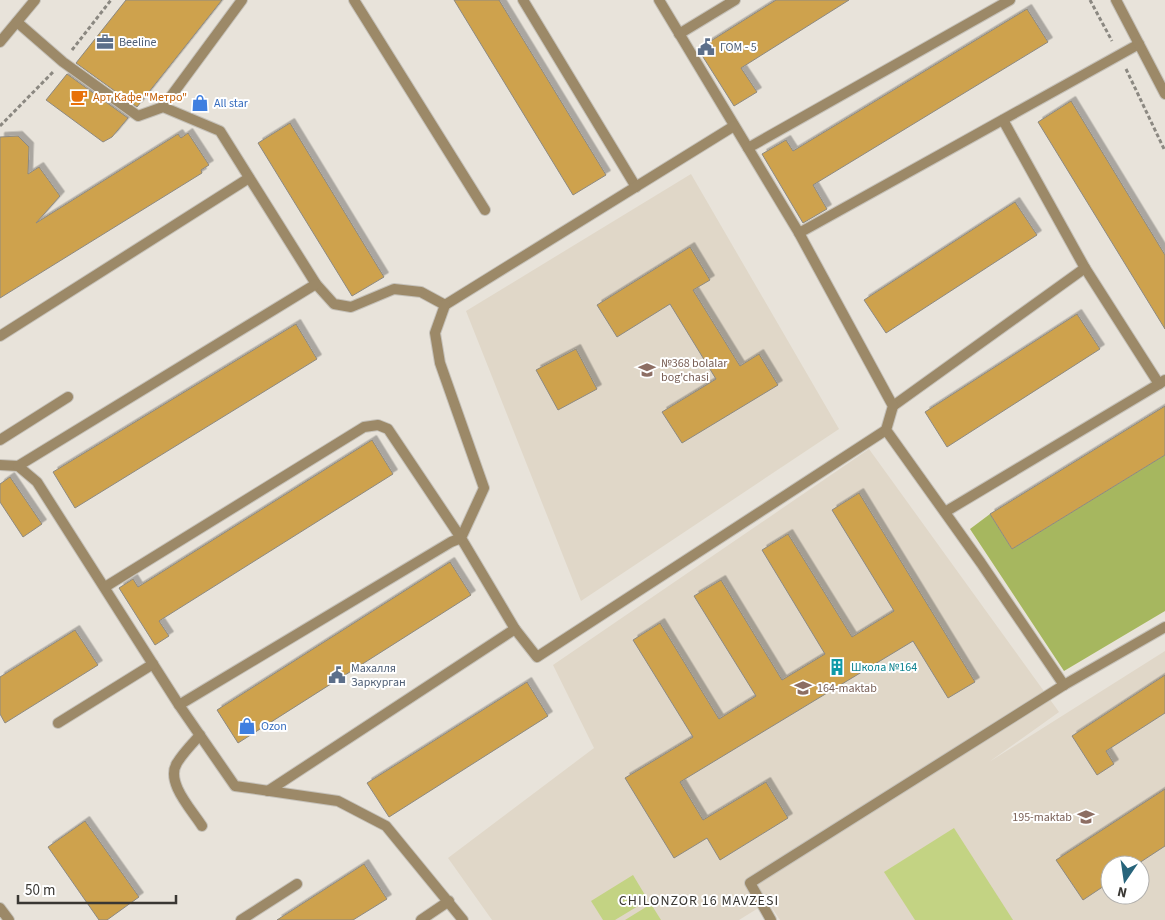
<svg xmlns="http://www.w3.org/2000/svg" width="1165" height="920" font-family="'Source Sans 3',sans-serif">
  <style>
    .built { fill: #e0d7c8; fill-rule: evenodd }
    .green { fill: #c3d383 }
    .forest { fill: #a6b75f }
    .building { fill: #cea24d; stroke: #8d8981; filter: url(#shadow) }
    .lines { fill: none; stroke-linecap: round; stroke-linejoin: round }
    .service-casing { stroke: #c5c1b9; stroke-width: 12 }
    .minor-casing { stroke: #c5c1b9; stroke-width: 12 }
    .tertiary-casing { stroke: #c5c1b9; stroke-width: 12 }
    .path { stroke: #8b8881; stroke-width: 3; stroke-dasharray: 4 2.5; stroke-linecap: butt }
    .service { stroke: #9c8968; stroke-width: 10 }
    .minor { stroke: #9c8968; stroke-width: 10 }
    .tertiary { stroke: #9c8968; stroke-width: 10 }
    .labels { text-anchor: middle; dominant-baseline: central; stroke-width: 4; stroke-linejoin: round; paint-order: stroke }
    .service-label { font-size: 12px; fill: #4e5e75; stroke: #fff; text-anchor: start }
    .food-label { font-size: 12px; fill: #c56008; stroke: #fff; text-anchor: start }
    .shop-label { font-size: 12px; fill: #366cbe; stroke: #fff; text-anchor: start }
    .education-label { font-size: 12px; fill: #785e54; stroke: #fff; text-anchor: start }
    .culture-label { font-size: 12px; fill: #0d838f; stroke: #fff; text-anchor: start }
    .neighbourhood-label { font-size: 14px; letter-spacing: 1px; fill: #393733; stroke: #fff }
  </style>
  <defs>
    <filter id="shadow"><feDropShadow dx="4.5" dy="-4.5" stdDeviation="0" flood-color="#0004"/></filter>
  </defs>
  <rect width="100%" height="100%" fill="#e8e3da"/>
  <g class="built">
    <path d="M 691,174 L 839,429 L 581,601 L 466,311 Z"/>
    <path d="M 869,449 L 1059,712 L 989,762 L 1165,651 L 1165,920 L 780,920 L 768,902 L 739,920 L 492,920 L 448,858 L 594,748 L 553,665 ZM 1110,865 L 1140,865 L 1140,895 L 1110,895 Z"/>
  </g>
  <g class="green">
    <path d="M 954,828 L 1013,920 L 915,920 L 884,872 Z"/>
    <path d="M 633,875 L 648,900 L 615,920 L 603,920 L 591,901 Z"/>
    <path d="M 651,904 L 661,920 L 625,920 Z"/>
  </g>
  <path class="forest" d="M 1165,455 L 1165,611 L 1064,671 L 970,529 L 990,514 L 1012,549 Z"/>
  <g class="building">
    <path d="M 126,0 L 222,0 L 137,107 L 76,63 Z"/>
    <path d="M 454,0 L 499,0 L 606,175 L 573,195 Z"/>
    <path d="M 776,0 L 849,0 L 741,68 L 757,92 L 734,106 L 698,49 Z"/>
    <path d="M 1027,9 L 1048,42 L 813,185 L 827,209 L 803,223 L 762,154 L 786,140 L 793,151 Z"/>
    <path d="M 67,74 L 128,118 L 112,137 L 103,142 L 46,100 Z"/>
    <path d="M 1071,101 L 1165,255 L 1165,329 L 1038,122 Z"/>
    <path d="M 290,123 L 384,277 L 352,296 L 258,143 Z"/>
    <path d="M 188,133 L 209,165 L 201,170 L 202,173 L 0,298 L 0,137 L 18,136 L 29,147 L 28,174 L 39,167 L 60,196 L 36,223 L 178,134 L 181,138 Z"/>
    <path d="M 1015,202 L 1037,235 L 886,333 L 864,300 Z"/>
    <path d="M 690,247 L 710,280 L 693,290 L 740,366 L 759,354 L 778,385 L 682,443 L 662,412 L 716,379 L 670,304 L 617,337 L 597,305 Z"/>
    <path d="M 1077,314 L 1100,349 L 947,447 L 925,412 Z"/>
    <path d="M 296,324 L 317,359 L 75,508 L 53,472 Z"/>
    <path d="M 576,349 L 597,389 L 558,410 L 536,370 Z"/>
    <path d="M 1165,406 L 1165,455 L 1012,549 L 990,514 Z"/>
    <path d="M 372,440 L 393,474 L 159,621 L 169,636 L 155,645 L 119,588 L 133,579 L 138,587 Z"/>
    <path d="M 10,477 L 42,524 L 23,537 L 0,502 L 0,484 Z"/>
    <path d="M 859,493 L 975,682 L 948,698 L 913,641 L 680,782 L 703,820 L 766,782 L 788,818 L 720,860 L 707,838 L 674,858 L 625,778 L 693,737 L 633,640 L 660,623 L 719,719 L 756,696 L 694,596 L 721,580 L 782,680 L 825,654 L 762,550 L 788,534 L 852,637 L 894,611 L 832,510 Z"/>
    <path d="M 450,562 L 471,595 L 238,743 L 217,710 Z"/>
    <path d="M 75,630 L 98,665 L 5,723 L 0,714 L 0,677 Z"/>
    <path d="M 1165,675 L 1165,713 L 1106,751 L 1114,764 L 1097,775 L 1072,736 Z"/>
    <path d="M 527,682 L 548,716 L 389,817 L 367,783 Z"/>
    <path d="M 1165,789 L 1165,846 L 1136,865 L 1110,865 L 1110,882 L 1083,900 L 1056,860 Z"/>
    <path d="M 85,821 L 139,897 L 107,920 L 99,920 L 48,847 Z"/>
    <path d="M 364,864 L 387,899 L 353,920 L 277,920 Z"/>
  </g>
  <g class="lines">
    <g class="service-casing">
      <g id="service">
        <path d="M 354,0 L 485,210"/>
        <path d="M 523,0 L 636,187"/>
        <path d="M 659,0 L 799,233"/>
        <path d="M 17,22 L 63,62 L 138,116 L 163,107 L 220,131 L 316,284 L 334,304 L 351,307 L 394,289 L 421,292 L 445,305 L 734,126"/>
        <path d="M 679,34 L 735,0"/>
        <path d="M 163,107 L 242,0"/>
        <path d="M 1003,120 L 1085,268 L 1159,384 L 1165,380"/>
        <path d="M 748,148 L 1010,0"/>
        <path d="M 445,305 L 435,333 L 440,363 L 484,488 L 461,538 L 515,629 L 537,657 L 886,430"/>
        <path d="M 0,336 L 249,178"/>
        <path d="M 893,406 L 1085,268"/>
        <path d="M 0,440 L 68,397"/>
        <path d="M 0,465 L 18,466 L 37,482 L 179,705 L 235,786 L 338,801 L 386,826 L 463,920"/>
        <path d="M 18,466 L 316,284"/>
        <path d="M 945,512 L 1159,384"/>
        <path d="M 105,587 L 364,427 L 378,425 L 388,429 L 461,538 L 451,542 L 179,705"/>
        <path d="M 1064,685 L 981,563 L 886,430 L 893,406 L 799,233 L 1139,44"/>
        <path d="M 58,723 L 153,664"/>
        <path d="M 200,735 C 192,744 183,753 177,763 C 165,782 192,810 202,826"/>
        <path d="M 268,791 L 515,629"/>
        <path d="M 0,908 L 9,920"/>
        <path d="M 241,920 L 297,884"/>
        <path d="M 421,920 L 449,901"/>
        <path d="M 771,920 L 750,883 L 1064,685 L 1165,627"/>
      </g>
    </g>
    <g class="minor-casing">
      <path id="minor" d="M 1116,0 L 1165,94"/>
    </g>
    <g class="tertiary-casing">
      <path id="tertiary" d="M 0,42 L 35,0"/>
    </g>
    <g class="path">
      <path d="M 1090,0 L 1112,41"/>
      <path d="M 72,50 L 111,0"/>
      <path d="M 1126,69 L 1165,151"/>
      <path d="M 0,126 L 54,71"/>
    </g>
    <use href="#service" class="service"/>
    <use href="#minor" class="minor"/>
    <use href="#tertiary" class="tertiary"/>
  </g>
  <defs>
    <g id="office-bare" transform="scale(1.35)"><path d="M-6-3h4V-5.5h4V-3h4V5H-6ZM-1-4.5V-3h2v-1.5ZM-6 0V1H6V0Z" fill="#5c6f8a" stroke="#fff" stroke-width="2.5" paint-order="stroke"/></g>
    <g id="civic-bare" transform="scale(1.35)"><path d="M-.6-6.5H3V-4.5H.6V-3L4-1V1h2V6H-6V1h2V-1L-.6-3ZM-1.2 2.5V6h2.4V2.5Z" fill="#5c6f8a" stroke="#fff" stroke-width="2.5" paint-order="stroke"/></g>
    <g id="cafe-bare" transform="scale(1.35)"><path d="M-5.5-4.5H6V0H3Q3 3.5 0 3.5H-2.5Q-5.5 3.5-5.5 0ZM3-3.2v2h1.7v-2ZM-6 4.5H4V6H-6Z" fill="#e8710a" stroke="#fff" stroke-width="2.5" paint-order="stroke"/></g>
    <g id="shop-bare" transform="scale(1.35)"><path d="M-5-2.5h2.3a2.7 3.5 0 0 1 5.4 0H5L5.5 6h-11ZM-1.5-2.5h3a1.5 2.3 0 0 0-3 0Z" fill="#3f7fe0" stroke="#fff" stroke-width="2.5" paint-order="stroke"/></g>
    <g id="school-bare" transform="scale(1.35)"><path d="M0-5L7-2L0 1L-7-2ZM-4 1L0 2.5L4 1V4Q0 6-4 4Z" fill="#8d6e63" stroke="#fff" stroke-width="2.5" paint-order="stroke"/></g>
    <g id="building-bare" transform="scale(1.35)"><path d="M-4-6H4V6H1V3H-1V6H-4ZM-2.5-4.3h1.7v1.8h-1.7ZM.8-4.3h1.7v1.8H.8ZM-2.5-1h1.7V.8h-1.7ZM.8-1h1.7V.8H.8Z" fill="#0f9aa8" stroke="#fff" stroke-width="2.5" paint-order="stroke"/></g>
  </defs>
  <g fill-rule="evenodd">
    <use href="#office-bare" x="105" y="42"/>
    <use href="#civic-bare" x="706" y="47"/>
    <use href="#cafe-bare" x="79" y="97"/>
    <use href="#shop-bare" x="200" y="103"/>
    <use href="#school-bare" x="647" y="370"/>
    <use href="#building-bare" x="837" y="667"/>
    <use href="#civic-bare" x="337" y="675"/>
    <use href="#school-bare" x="803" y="688"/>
    <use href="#shop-bare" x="247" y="726"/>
    <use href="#school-bare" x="1086" y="817"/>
  </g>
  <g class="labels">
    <g class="service-label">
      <text x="119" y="42">Beeline</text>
      <text x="720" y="47">ГОМ - 5</text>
      <text x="351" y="668">Махалля<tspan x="351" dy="14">Заркурган</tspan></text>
    </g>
    <g class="food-label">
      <text x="93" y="97">Арт Кафе "Метро"</text>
    </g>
    <g class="shop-label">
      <text x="214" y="103">All star</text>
      <text x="261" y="726">Ozon</text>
    </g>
    <g class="education-label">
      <text x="661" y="363">№368 bolalar<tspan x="661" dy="14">bog'chasi</tspan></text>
      <text x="817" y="688">164-maktab</text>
      <text x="1072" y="817" text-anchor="end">195-maktab</text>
    </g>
    <g class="culture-label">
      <text x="851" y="667">Школа №164</text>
    </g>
    <g class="neighbourhood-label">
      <text x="699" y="901">CHILONZOR 16 MAVZESI</text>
    </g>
  </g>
  <g transform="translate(1125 880) rotate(193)"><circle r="24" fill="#ffffff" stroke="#b0afad"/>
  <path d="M0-4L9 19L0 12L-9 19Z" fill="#27647b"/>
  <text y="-8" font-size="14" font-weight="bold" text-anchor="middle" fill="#393733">N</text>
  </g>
  <path d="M18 895v8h158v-8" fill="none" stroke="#393733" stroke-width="2.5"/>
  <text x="25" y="895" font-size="15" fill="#393733" stroke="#ffffff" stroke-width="4" paint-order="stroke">50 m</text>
</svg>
